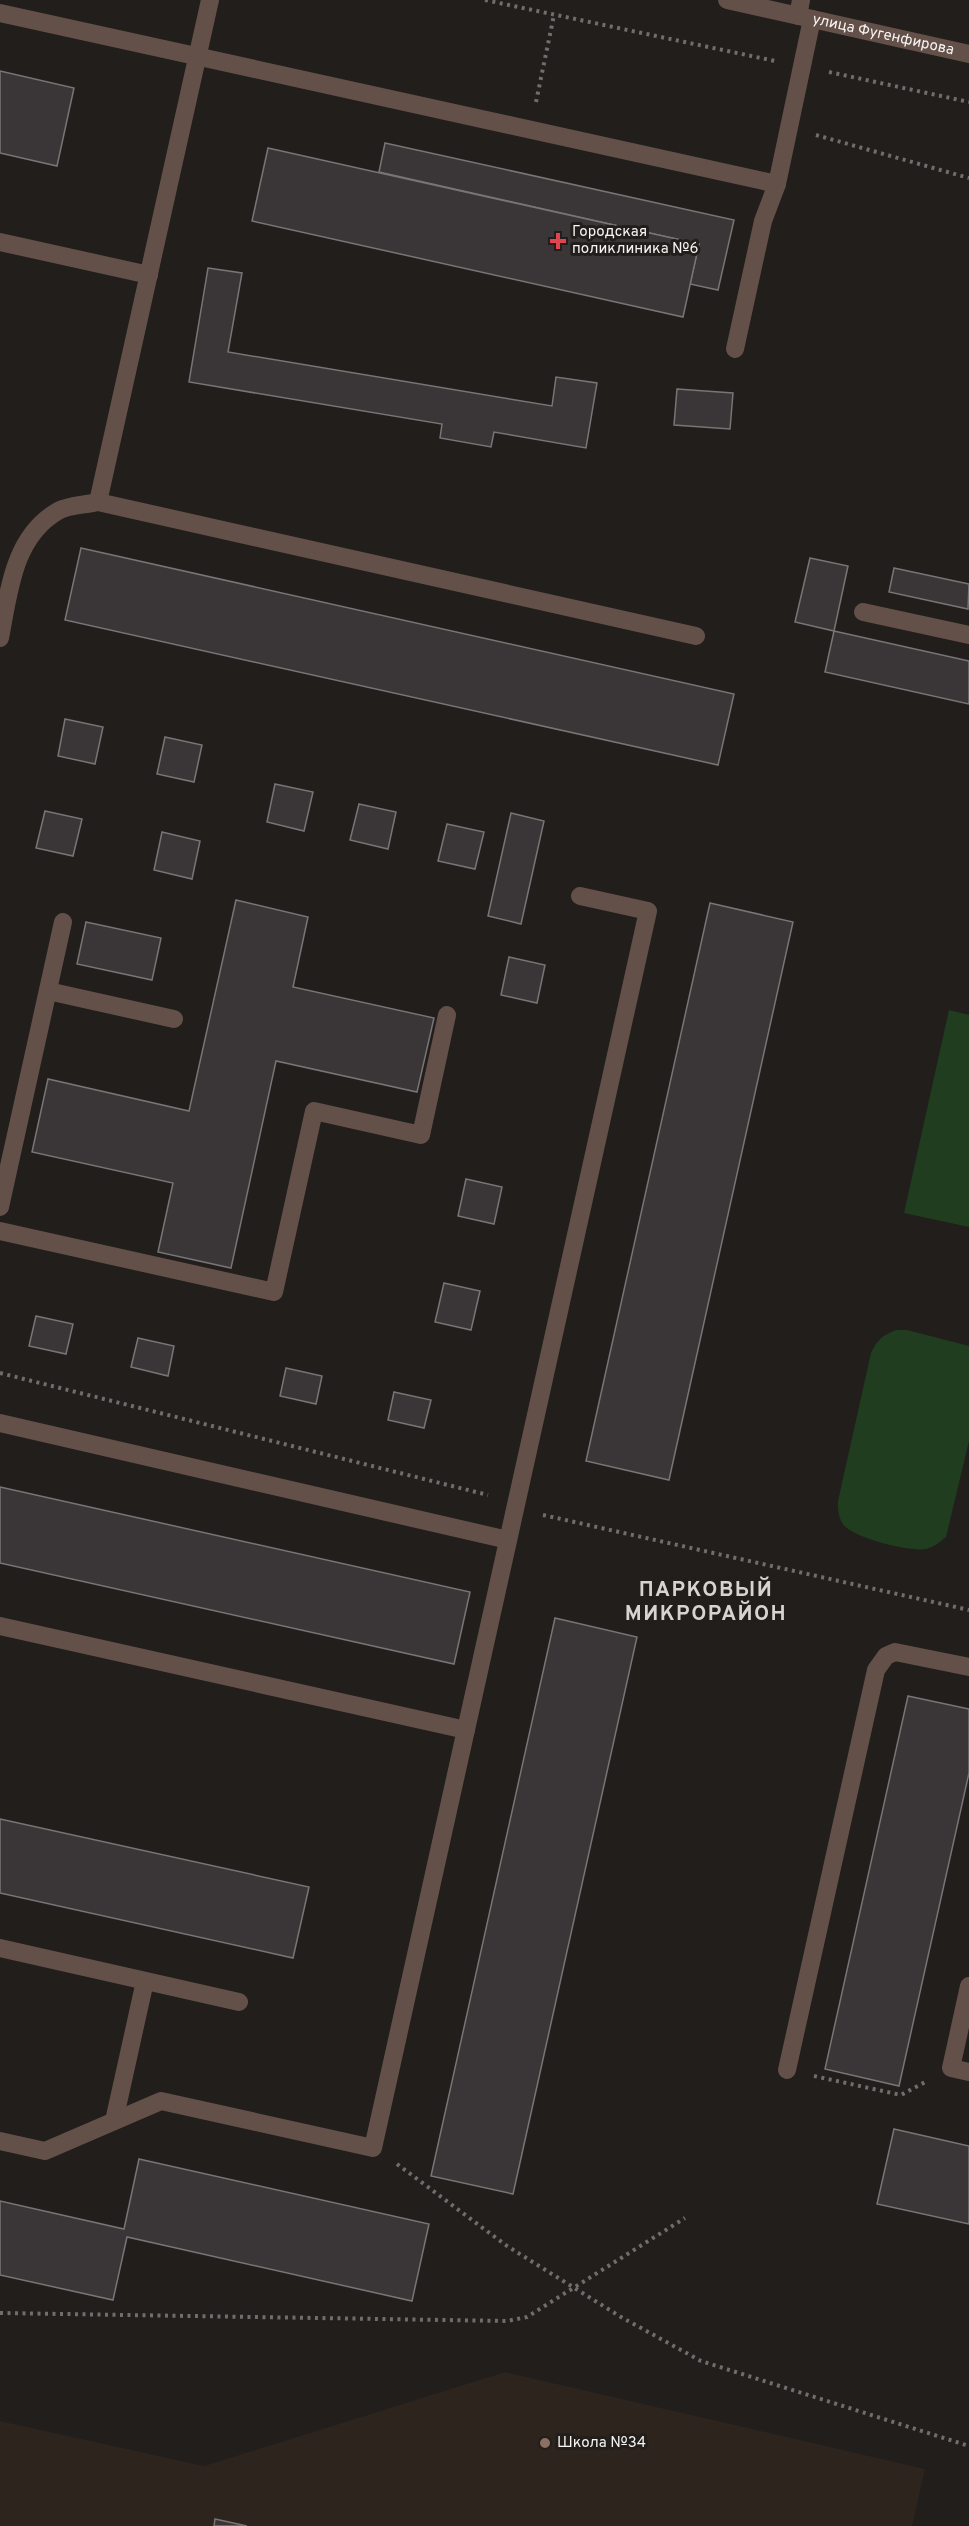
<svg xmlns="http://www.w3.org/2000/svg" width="969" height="2526" font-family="Overpass,sans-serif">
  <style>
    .built { fill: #2c241d }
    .green { fill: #213d1f }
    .building { fill: #3a3637; stroke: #797476; stroke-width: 1.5 }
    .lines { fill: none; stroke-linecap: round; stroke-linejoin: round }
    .path { stroke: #706e6c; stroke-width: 4; stroke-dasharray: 3 4.5; stroke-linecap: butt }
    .service { stroke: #635049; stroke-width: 18 }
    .minor { stroke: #635049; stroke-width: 18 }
    .health-dot { fill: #e0444e; stroke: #211e1c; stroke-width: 2 }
    .education-dot { fill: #8d6e63; stroke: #211e1c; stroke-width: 2 }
    .labels { text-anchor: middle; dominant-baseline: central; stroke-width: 6; stroke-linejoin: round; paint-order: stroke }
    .street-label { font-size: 15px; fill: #f6f4f2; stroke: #211e1c }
    .poi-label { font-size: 15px; fill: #f6f4f2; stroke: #211e1c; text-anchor: start }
    .district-label { font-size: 21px; font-weight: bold; letter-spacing: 1.5px; fill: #d8d3d0; stroke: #211e1c }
  </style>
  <rect width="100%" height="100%" fill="#211e1c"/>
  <path class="built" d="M 505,2372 L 925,2469 L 912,2526 L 0,2526 L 0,2421 L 204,2466 Z"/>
  <g class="green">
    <path d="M 949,1010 L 969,1015 L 969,1227 L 904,1213 Z"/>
    <path d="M 896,1330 L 907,1330 L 969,1346 L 969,1441 L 946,1537 C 940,1542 934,1547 926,1549 C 910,1552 852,1538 843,1524 C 838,1517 838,1509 838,1501 L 871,1353 C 877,1340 883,1335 896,1330 Z"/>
  </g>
  <g class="building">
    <path d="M 0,71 L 74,88 L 57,166 L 0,153 Z"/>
    <path d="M 385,143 L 734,220 L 718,290 L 690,284 L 699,244 L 379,172 Z"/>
    <path d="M 268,148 L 699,244 L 683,317 L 252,221 Z"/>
    <path d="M 208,268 L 242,273 L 228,352 L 552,406 L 556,377 L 597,383 L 586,448 L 494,432 L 491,447 L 440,438 L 442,424 L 189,382 Z"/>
    <path d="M 677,389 L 733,393 L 730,429 L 674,425 Z"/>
    <path d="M 81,548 L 734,694 L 718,765 L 65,620 Z"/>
    <path d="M 810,558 L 848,566 L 834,631 L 795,622 Z"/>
    <path d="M 894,568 L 969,584 L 968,609 L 889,592 Z"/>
    <path d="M 834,631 L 969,661 L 969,704 L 825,672 Z"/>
    <path d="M 65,719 L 103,727 L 95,764 L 58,756 Z"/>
    <path d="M 165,737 L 202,745 L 194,782 L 157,774 Z"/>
    <path d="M 275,784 L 313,792 L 304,831 L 267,822 Z"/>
    <path d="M 359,804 L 396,812 L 388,849 L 350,840 Z"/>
    <path d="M 45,811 L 82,819 L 73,856 L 36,848 Z"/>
    <path d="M 511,813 L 544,821 L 521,924 L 488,916 Z"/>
    <path d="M 447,824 L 484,832 L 475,869 L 438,861 Z"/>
    <path d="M 162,832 L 200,841 L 192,879 L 154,870 Z"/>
    <path d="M 236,900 L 308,917 L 293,987 L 434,1018 L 417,1092 L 276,1061 L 231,1268 L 158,1252 L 173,1183 L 32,1152 L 48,1079 L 189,1111 Z"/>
    <path d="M 710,903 L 793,922 L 669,1480 L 586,1461 Z"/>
    <path d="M 86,922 L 161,938 L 152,980 L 77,964 Z"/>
    <path d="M 509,957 L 545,965 L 537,1003 L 501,995 Z"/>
    <path d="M 466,1179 L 502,1187 L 494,1224 L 458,1216 Z"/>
    <path d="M 444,1283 L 480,1291 L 471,1330 L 435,1322 Z"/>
    <path d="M 36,1316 L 73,1324 L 66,1354 L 29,1346 Z"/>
    <path d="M 138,1338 L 174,1346 L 168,1376 L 131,1367 Z"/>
    <path d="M 286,1368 L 322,1376 L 316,1404 L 280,1396 Z"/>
    <path d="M 394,1392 L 431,1400 L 424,1428 L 388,1420 Z"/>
    <path d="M 0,1487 L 470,1592 L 454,1664 L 0,1563 Z"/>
    <path d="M 555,1618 L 637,1637 L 513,2194 L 431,2176 Z"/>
    <path d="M 908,1696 L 969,1709 L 969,1773 L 899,2086 L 825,2069 Z"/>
    <path d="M 0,1819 L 309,1887 L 293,1958 L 0,1893 Z"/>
    <path d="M 894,2129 L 969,2146 L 969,2224 L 877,2204 Z"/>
    <path d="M 139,2159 L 429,2224 L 412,2301 L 127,2237 L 113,2300 L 0,2275 L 0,2201 L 124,2229 Z"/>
    <path d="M 215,2519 L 247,2526 L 214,2526 Z"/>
  </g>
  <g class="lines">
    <g class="path">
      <path d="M 485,0 L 775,61"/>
      <path d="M 829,72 L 969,102"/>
      <path d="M 536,102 L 554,15"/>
      <path d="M 816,135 L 969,178"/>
      <path d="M 0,1373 L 488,1495"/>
      <path d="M 543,1515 L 969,1610"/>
      <path d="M 814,2076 L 901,2095 L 927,2081"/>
      <path d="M 397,2164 L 507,2246 L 621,2317 L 701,2361 L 969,2446"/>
      <path d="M 0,2313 L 507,2321 L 527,2317 L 685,2218"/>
    </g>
    <g class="service">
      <path d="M 0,13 L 777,184 L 812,19"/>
      <path d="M 798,16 L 801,0"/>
      <path d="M 0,242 L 149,275"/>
      <path d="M 735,349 L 763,221 L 777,184"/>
      <path d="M 98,502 L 210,0"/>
      <path d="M 863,612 L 969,635"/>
      <path d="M 0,638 C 9,592 13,537 58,511 C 68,505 86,505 98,502 L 696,636"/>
      <path d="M 48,991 L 174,1019"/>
      <path d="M 0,1207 L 63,922"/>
      <path d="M 0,1231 L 274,1292 L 314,1111 L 421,1135 L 447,1015"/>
      <path d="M 0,1423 L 508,1540"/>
      <path d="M 0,1626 L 466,1730"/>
      <path d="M 0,1948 L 239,2002"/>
      <path d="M 969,1986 L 951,2068 L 969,2072"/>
      <path d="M 787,2070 L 876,1670 L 886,1656 L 895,1652 L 969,1667"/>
      <path d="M 114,2121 L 145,1981"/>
      <path d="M 0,2141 L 45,2151 L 161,2101 L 373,2148 L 648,911 L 580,896"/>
    </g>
    <path class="minor" id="s1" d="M 727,0 L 969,54"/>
  </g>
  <path class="health-dot" d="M555 232h6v6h6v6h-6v6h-6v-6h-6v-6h6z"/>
  <circle class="education-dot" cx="545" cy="2443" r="6"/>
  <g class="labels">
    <g class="street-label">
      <text stroke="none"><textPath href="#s1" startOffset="160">улица Фугенфирова</textPath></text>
    </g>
    <g class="poi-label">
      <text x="572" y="232">Городская<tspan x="572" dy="17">поликлиника №6</tspan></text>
      <text x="557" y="2443">Школа №34</text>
    </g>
    <g class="district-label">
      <text x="706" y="1590">ПАРКОВЫЙ<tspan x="706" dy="24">МИКРОРАЙОН</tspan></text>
    </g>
  </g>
</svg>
